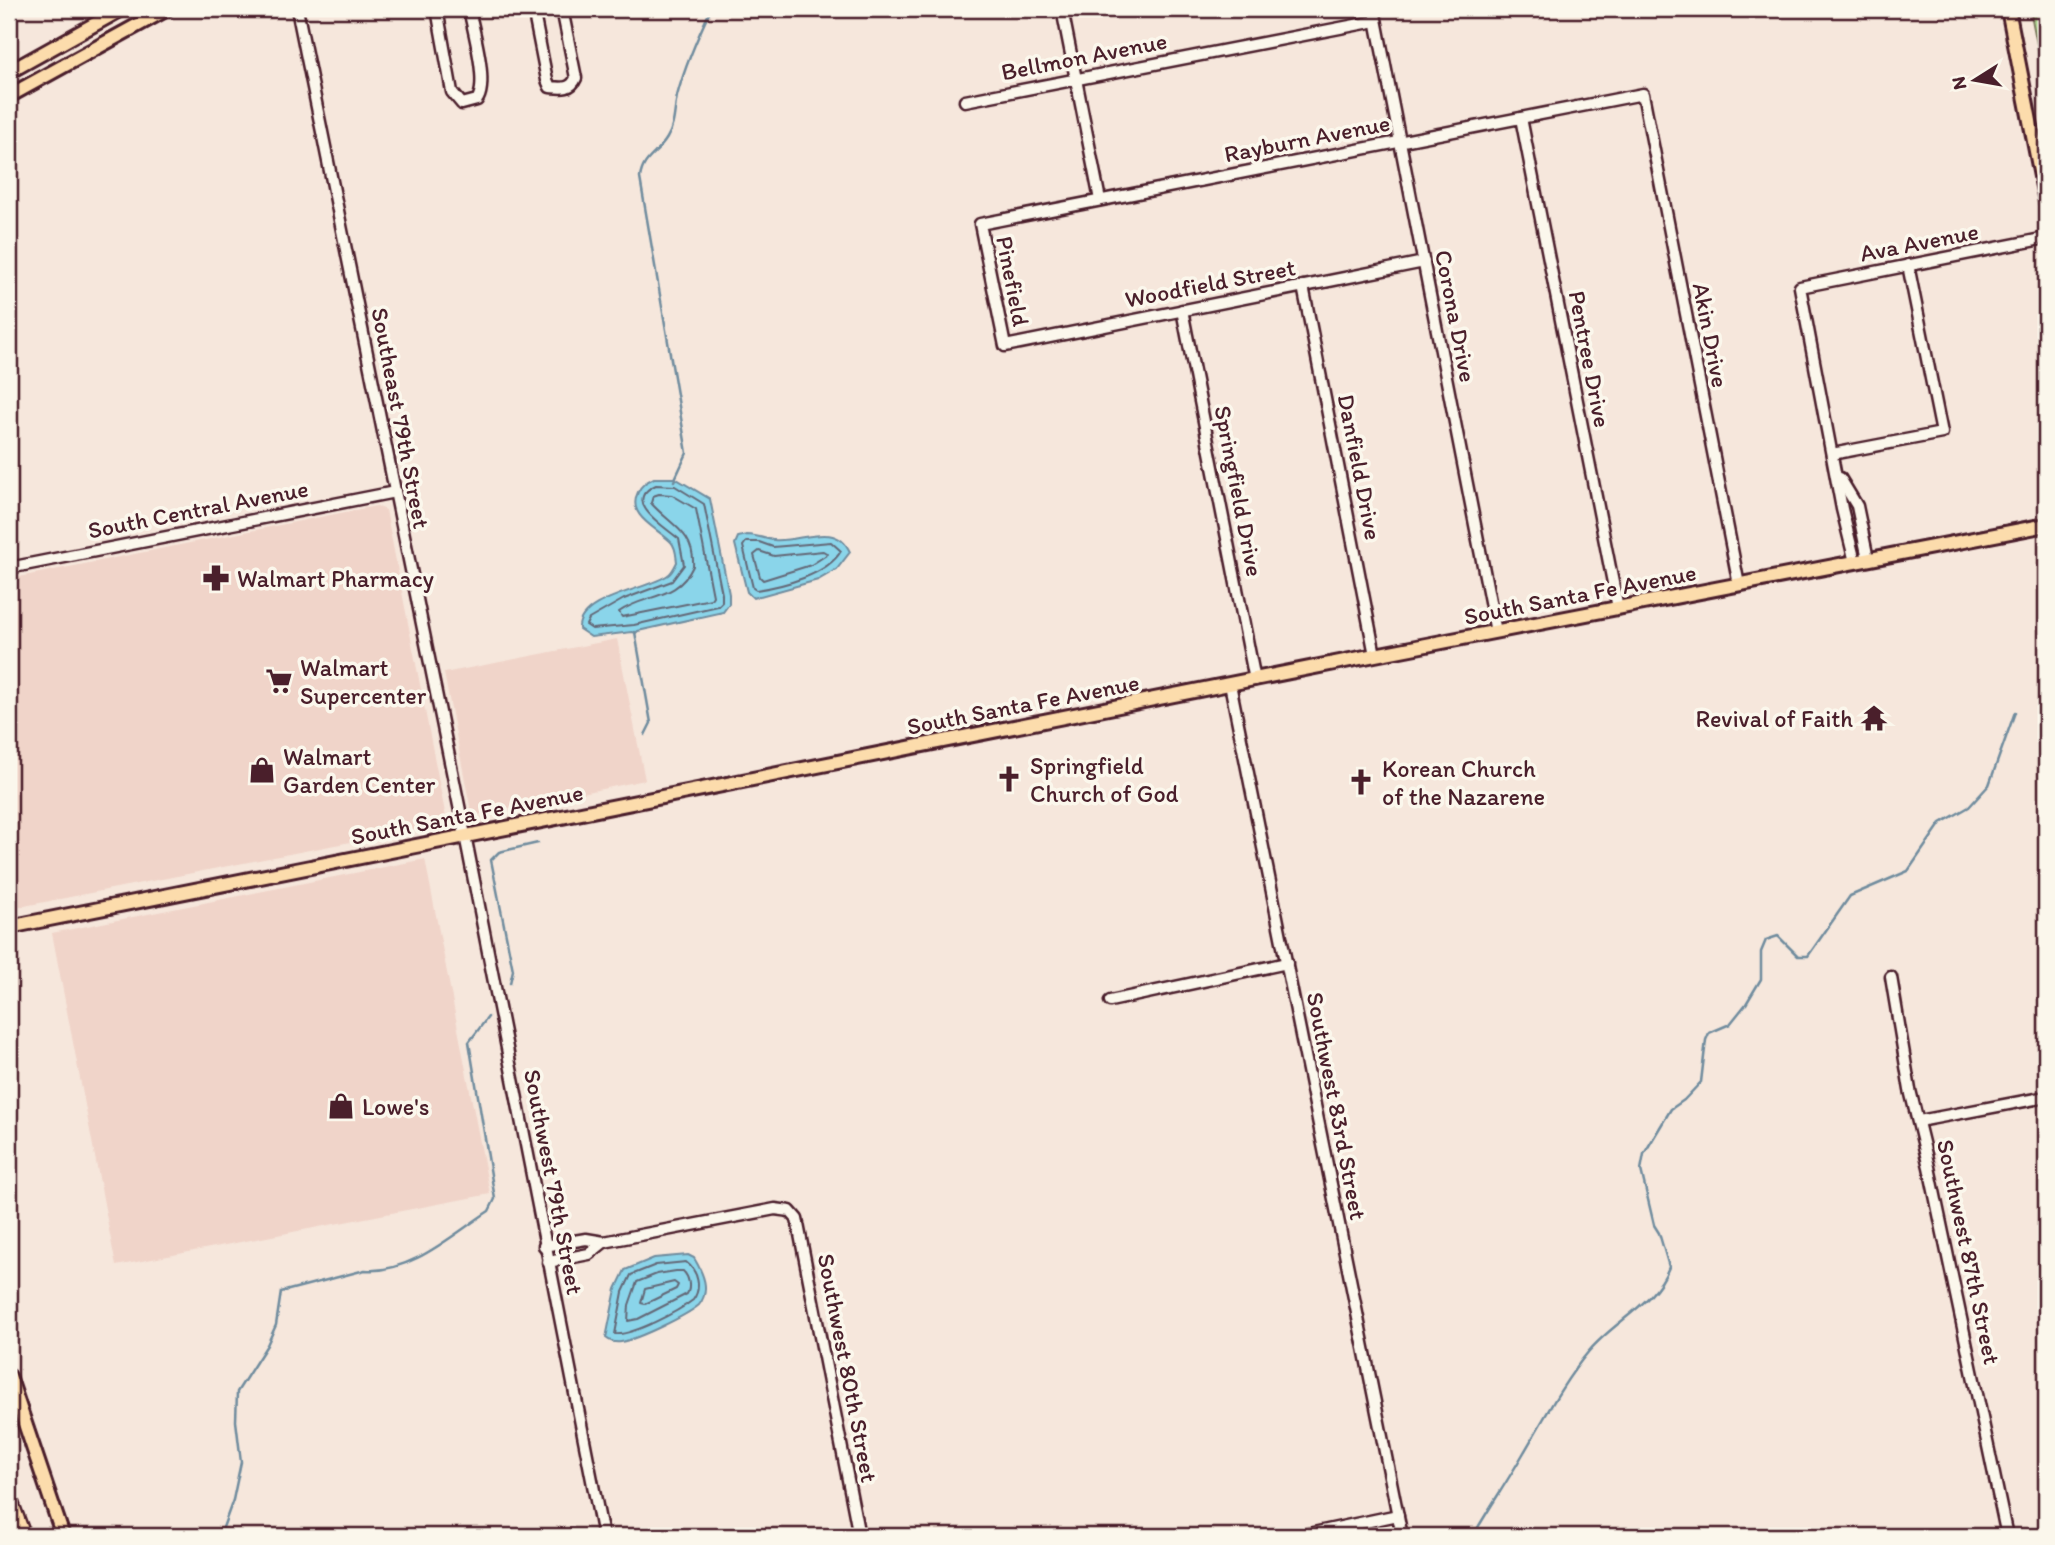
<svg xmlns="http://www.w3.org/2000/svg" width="2055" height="1545" font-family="Itim,sans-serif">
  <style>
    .built { fill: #f0d4c9 }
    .green { fill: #b5dd99; stroke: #807e62; stroke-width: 2 }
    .water { fill: #8ad5ea; stroke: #708c9e; stroke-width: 2 }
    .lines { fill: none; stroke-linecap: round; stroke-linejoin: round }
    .shore { stroke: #646877; stroke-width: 2 }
    .stream { stroke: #708c9e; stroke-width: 2.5 }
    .minor-casing { stroke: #4a1f2b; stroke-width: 15 }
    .major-casing { stroke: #4a1f2b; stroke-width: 18 }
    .highway-casing { stroke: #4a1f2b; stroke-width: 19 }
    .minor { stroke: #fbf7ec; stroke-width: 10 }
    .major { stroke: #fcdcac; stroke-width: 12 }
    .highway { stroke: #fcdcac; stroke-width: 14 }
    .labels { text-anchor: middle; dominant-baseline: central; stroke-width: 7; stroke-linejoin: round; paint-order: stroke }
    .street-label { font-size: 24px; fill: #4a1f2b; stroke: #fbf7ec }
    .poi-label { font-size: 24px; fill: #4a1f2b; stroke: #fbf7ec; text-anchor: start }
  </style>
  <rect width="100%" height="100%" fill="#f6e7dc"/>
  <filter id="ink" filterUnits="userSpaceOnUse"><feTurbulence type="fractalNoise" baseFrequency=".0143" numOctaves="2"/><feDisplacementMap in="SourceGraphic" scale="14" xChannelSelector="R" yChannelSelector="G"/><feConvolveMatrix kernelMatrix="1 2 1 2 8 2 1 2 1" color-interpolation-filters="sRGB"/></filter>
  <g filter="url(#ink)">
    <g class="built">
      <path d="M 376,506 L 386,510 L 447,823 L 9,909 L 9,579 Z"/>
      <path d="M 617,639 L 645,780 L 472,816 L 444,673 Z"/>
      <path d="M 425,859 L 490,1194 L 116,1266 L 52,933 Z"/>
    </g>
    <path class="green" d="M 2030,9 L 2046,9 L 2046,90 Z"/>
    <g class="water">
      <path d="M 654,478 L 675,478 L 710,499 L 729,594 L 729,604 L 723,612 L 638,631 L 636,633 L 632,632 L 591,637 L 579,629 C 577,598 649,589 668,575 C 672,573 675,566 677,562 C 676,555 676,547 671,542 C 657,528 626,516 638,492 C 642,484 646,482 654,478 Z"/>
      <path d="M 747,535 C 757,535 764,539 774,540 C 799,543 836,520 850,552 L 837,569 L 818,580 L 753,598 L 747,592 L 735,544 L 738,537 Z"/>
      <path d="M 688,1255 L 694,1258 C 703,1273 711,1290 699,1305 C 686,1316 638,1339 621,1342 C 615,1343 611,1342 606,1338 L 616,1289 L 625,1270 L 654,1258 Z"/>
    </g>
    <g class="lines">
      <g class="shore">
        <path d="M 656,485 L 675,486 L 704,504 L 722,594 L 722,602 L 718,606 L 634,625 L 592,629 L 586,625 L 589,619 L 624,599 L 672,581 L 684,565 L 679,539 C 665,527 620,501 656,485 Z"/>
        <path d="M 659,494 L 672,495 L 696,509 L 713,596 L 711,599 L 622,617 L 619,612 C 646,593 677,601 693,566 C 695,532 670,525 651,503 L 653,496 Z"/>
        <path d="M 746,542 L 759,542 L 773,547 L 831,542 L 841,551 C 827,575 783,586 756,590 L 753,588 L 743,546 Z"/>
        <path d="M 759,551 L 774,556 L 823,551 L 828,554 L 811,565 L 763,580 L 760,577 L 754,555 Z"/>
        <path d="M 686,1262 C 698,1271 702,1288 693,1300 C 679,1311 632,1336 615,1334 L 623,1292 L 631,1275 L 656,1265 Z"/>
        <path d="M 676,1271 L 683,1271 C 689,1277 691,1287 687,1294 L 638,1319 L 628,1321 L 629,1305 L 637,1282 L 657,1274 Z"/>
        <path d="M 674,1282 L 678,1285 L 676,1289 L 645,1304 L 641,1303 L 645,1289 Z"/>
      </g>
      <g class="stream">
        <path d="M 674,481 L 687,453 L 640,178 C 643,157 657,155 667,138 C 675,125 674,111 677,96 C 685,66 697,38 711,9"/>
        <path d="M 635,632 L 651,723 L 645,735"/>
        <path d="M 510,983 L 513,970 L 491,860 L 499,852 L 538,843"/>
        <path d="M 220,1536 L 233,1500 L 241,1462 L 236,1421 L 237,1392 L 267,1345 L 276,1325 L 281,1292 L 365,1270 C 410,1274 452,1235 489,1211 L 495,1199 L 469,1042 L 488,1017"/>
        <path d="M 1473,1536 C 1489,1508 1507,1482 1523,1454 C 1544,1419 1563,1382 1589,1351 C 1614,1321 1655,1304 1669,1267 L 1659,1233 L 1654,1225 L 1641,1170 L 1644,1154 L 1671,1109 L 1684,1100 L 1701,1082 L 1706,1040 L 1709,1033 L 1730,1024 L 1746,1004 L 1761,979 L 1761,952 L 1766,940 L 1778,936 L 1798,956 L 1808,956 L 1850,896 L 1908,871 L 1941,823 L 1969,807 L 1989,785 L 2015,712"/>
      </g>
      <g class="minor-casing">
        <g id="minor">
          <path d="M 297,9 L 468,850 L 603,1536"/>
          <path d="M 437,9 L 452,92 L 462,104 L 477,100 C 489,84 473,29 469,9"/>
          <path d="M 533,9 L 547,80 L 550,87 C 561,88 571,90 576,78 L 562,9"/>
          <path d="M 1062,9 L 1100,200"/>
          <path d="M 1374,9 L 1496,632"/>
          <path d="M 965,101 L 1376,21"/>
          <path d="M 1521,118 L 1618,608"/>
          <path d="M 1424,262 L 1005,346 L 980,224 L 1643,94 L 1739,585"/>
          <path d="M 1303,286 L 1375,655"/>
          <path d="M 1182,310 L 1255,680"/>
          <path d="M 1832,454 L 1942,433 L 1908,265"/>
          <path d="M 1840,478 L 1857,506 L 1868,559"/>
          <path d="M 1855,562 L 1842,509 L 1800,287 L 2046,238"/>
          <path d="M 9,568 L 395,492"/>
          <path d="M 1230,684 L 1402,1536"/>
          <path d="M 1891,977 L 1910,1090 L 1929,1167 L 2007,1536"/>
          <path d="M 1110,1001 L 1287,963"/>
          <path d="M 1919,1121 L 2046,1097"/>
          <path d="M 544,1246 L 586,1239 L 604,1242 L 775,1209 L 790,1211 L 797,1219 L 859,1536"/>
          <path d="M 548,1262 L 589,1254 L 604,1242"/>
          <path d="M 1299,1536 L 1398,1515"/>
        </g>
      </g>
      <g class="major-casing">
        <g id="major">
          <path d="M 2008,9 L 2046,202"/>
          <path d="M 9,72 L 122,9"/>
          <path d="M 9,96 L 167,9"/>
          <path d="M 9,927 L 1375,655 L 2046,525"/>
          <path d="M 9,1376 L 63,1536"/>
        </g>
      </g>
      <g class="highway-casing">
        <path id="highway" d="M 9,1498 L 23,1536"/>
      </g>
      <use href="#minor" class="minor"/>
      <use href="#major" class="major"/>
      <use href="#highway" class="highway"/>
    </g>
  </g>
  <defs>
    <g id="pharmacy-bare" transform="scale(2.1)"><path d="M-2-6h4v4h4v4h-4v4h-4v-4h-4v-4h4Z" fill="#4a1f2b" stroke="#fbf7ec" stroke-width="2.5" paint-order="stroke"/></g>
    <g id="supermarket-bare" transform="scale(2.1)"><path d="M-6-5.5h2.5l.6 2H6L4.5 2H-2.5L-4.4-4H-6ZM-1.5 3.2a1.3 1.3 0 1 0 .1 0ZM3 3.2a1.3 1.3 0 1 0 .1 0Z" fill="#4a1f2b" stroke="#fbf7ec" stroke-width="2.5" paint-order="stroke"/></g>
    <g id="temple-bare" transform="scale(2.1)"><path d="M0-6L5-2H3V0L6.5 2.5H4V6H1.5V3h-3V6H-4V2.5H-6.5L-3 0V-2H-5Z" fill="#4a1f2b" stroke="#fbf7ec" stroke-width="2.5" paint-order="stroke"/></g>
    <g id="shop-bare" transform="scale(2.1)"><path d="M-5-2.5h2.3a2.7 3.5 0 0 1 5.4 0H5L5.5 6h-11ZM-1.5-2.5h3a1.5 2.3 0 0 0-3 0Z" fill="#4a1f2b" stroke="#fbf7ec" stroke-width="2.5" paint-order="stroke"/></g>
    <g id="church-bare" transform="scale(2.1)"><path d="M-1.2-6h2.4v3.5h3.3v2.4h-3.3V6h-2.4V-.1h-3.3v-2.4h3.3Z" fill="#4a1f2b" stroke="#fbf7ec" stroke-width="2.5" paint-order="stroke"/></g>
  </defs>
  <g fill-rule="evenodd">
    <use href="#pharmacy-bare" x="216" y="578"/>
    <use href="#supermarket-bare" x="279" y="681"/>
    <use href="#temple-bare" x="1874" y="718"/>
    <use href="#shop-bare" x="262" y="770"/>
    <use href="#church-bare" x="1009" y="779"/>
    <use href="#church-bare" x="1361" y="782"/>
    <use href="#shop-bare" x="341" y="1106"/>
  </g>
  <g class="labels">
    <g class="street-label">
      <text transform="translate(1084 56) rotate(-11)">Bellmon Avenue</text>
      <text transform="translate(1307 138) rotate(-11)">Rayburn Avenue</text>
      <text transform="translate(1919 242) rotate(-11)">Ava Avenue</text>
      <text transform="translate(1013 281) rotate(79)">Pinefield</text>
      <text transform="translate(1210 283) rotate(-11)">Woodfield Street</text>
      <text transform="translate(1456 316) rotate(79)">Corona Drive</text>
      <text transform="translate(1711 335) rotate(79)">Akin Drive</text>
      <text transform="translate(1590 359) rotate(79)">Pentree Drive</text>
      <text transform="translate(401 418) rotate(79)">Southeast 79th Street</text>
      <text transform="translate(1360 467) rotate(79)">Danfield Drive</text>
      <text transform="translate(1239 491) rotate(79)">Springfield Drive</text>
      <text transform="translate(198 509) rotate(-11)">South Central Avenue</text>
      <text transform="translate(1580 594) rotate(-11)">South Santa Fe Avenue</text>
      <text transform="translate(1023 704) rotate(-11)">South Santa Fe Avenue</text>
      <text transform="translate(467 814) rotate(-11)">South Santa Fe Avenue</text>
      <text transform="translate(1337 1106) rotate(79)">Southwest 83rd Street</text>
      <text transform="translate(554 1182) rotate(79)">Southwest 79th Street</text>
      <text transform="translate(1969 1252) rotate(78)">Southwest 87th Street</text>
      <text transform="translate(848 1368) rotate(79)">Southwest 80th Street</text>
    </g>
    <g class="poi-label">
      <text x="237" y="578">Walmart Pharmacy</text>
      <text x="300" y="667">Walmart<tspan x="300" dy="28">Supercenter</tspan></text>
      <text x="1853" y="718" text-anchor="end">Revival of Faith</text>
      <text x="283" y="756">Walmart<tspan x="283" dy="28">Garden Center</tspan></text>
      <text x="1030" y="765">Springfield<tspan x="1030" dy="28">Church of God</tspan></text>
      <text x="1382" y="768">Korean Church<tspan x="1382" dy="28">of the Nazarene</tspan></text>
      <text x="362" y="1106">Lowe's</text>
    </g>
  </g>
  <rect width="2055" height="1545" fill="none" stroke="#fbf7ec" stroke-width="35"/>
  <rect x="18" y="18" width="2020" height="1510" fill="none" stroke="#4a1f2b" stroke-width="2.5" filter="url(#ink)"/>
  <g transform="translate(1975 80) rotate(259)" stroke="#fbf7ec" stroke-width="5" paint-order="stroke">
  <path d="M0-5L12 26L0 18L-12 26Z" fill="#4a1f2b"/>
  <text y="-10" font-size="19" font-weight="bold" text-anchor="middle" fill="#4a1f2b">N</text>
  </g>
</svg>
